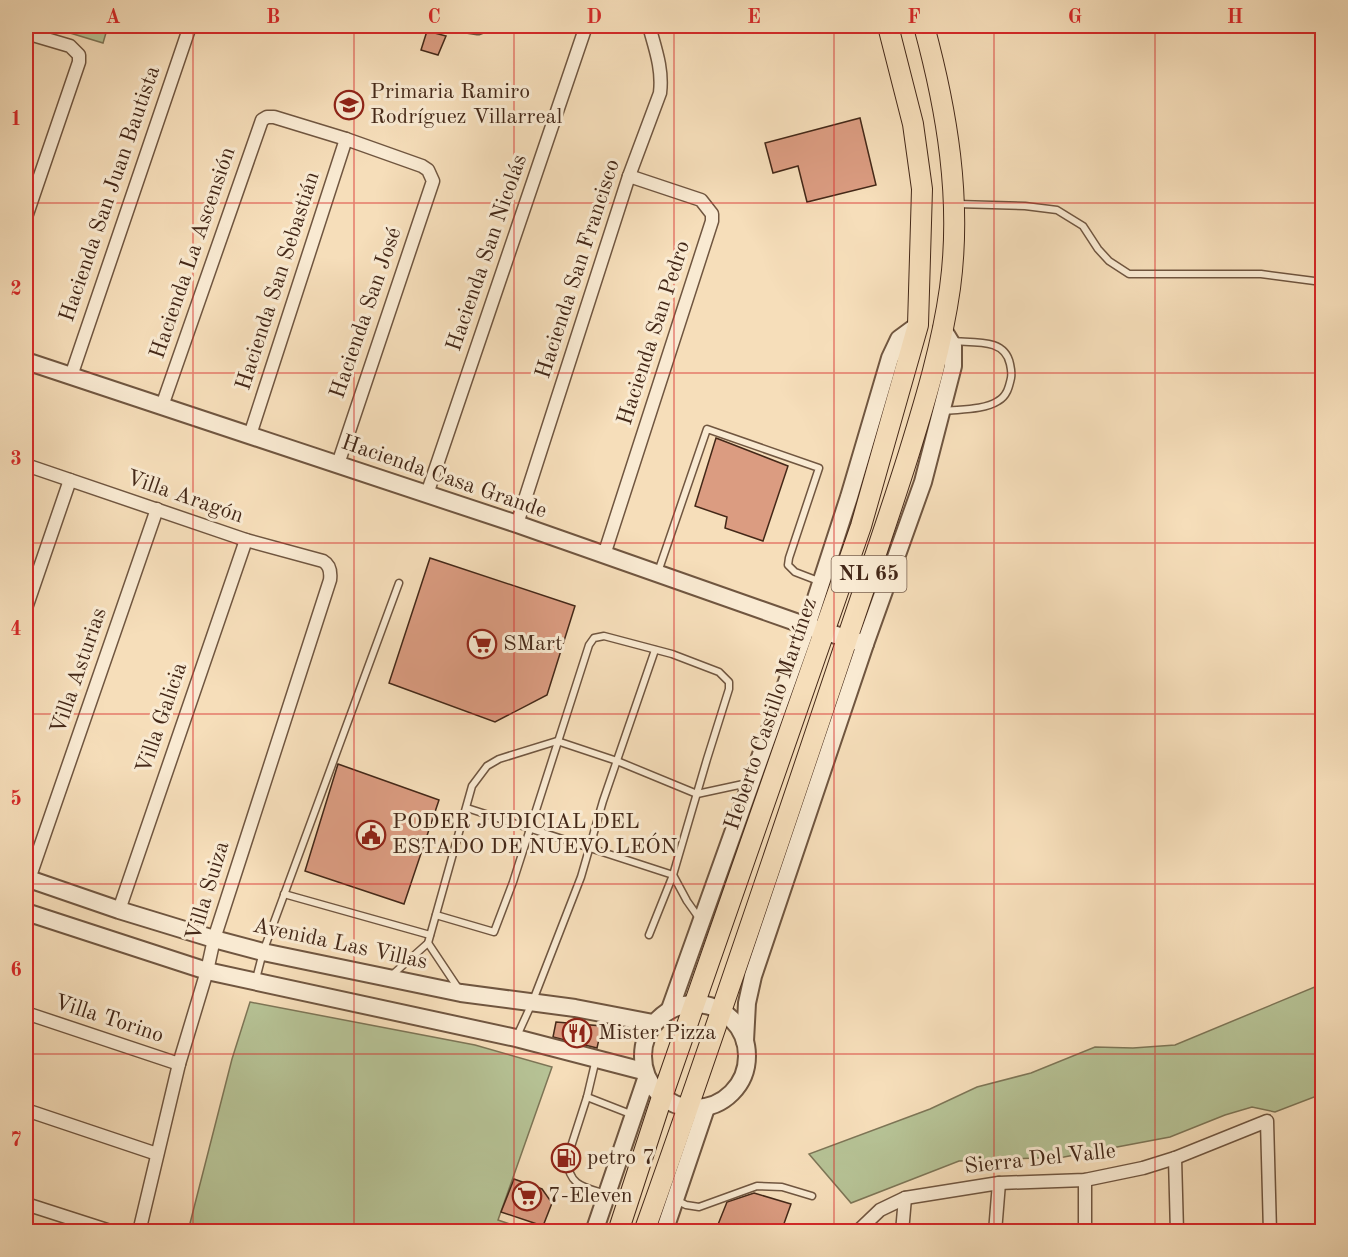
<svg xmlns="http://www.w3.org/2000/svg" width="1348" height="1257" font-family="'Old Standard TT',serif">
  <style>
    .green { fill: #b6c295; stroke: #7d7556; stroke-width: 1.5 }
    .building { fill: #db9c81; stroke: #442818; stroke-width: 1.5 }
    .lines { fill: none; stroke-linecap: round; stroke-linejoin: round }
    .service-casing { stroke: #705640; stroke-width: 9 }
    .minor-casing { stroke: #705640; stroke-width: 15 }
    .tertiary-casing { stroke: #705640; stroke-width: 20 }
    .primary-casing { stroke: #442818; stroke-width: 22 }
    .service { stroke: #f9ead2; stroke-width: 6 }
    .minor { stroke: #f9ead2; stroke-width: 12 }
    .tertiary { stroke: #f9ead2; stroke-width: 16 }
    .primary { stroke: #f6deba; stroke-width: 20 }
    .grid { fill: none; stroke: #d62828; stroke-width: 1.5; stroke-opacity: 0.55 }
    .labels { text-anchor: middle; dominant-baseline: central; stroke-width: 6; stroke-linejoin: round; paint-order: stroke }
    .shield { fill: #f9ead2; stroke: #7a6250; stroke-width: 1.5 }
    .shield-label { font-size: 21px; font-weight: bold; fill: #442818 }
    .poi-label { font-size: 22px; fill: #442818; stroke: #f9ead2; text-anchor: start }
    .street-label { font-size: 22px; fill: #442818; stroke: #f9ead2 }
    .neatline { fill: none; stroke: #d62828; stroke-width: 2 }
    .grid-label { font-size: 20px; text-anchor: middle; font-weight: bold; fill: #d62828 }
  </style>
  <rect width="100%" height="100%" fill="#f6deba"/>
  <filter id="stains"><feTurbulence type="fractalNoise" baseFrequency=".00333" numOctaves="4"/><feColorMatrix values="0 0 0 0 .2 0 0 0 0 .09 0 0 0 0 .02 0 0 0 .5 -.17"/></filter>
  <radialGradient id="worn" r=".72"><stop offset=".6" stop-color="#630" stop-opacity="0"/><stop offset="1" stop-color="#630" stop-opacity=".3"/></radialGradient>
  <g class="green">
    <path d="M 47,26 L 108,26 L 103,43 Z"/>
    <path d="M 1317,986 L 1322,1014 L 1322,1094 L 1275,1112 L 1252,1107 L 1225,1115 L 1170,1137 L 1064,1157 L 959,1161 L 851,1203 L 809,1154 L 930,1109 L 977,1087 L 1031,1073 L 1095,1047 L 1133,1048 L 1175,1045 Z"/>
    <path d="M 250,1002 L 475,1045 L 552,1067 L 498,1220 L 530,1231 L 188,1231 L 232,1059 Z"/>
  </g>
  <g class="building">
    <path d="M 427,31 L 446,36 L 438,55 L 421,50 Z"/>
    <path d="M 860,118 L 876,185 L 807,202 L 798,166 L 773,173 L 765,143 Z"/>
    <path d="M 716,438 L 788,466 L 763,541 L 725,528 L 727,517 L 695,506 Z"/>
    <path d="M 430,558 L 575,606 L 547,695 L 495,722 L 389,683 Z"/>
    <path d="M 338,764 L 439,800 L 404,904 L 305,871 Z"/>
    <path d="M 556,1022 L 602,1026 L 597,1048 L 553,1037 Z"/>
    <path d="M 514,1179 L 542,1189 L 552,1203 L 543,1226 L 501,1212 Z"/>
    <path d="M 754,1193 L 791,1204 L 781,1232 L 715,1232 L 727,1202 Z"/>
  </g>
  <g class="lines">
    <g class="service-casing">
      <g id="service">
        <path d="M 957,204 L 1025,206 L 1057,210 L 1083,226 L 1098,249 L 1109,261 L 1129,274 L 1261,274 L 1322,282"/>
        <path d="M 944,411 C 961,409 984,410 998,401 C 1007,396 1009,387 1011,378 C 1012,373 1011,369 1010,364 C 1005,338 974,343 952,341"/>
        <path d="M 658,572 L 707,429 L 819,468 L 789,558 L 788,565 L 795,572 L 821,582"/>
        <path d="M 467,808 L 673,875 L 687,901 L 699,918"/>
        <path d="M 284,894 L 430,935"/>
        <path d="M 436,915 L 494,932 L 513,882 L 589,645 L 594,638 L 604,636 L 672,654 L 719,672 L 729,682 L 729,689 L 707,759 L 673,875 L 649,935"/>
        <path d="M 428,943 L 458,988"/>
        <path d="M 392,975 L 428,943 L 472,786 L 487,766 L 499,759 L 557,741 L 617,761 L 697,794 L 748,783"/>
        <path d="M 256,979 L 263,952 L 399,583"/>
        <path d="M 517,1036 L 532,1003 L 581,877 L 603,801 L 655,650"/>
        <path d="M 587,1097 L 596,1059"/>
        <path d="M 606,1194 C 583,1187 569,1186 567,1159 L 587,1097 L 633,1115"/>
        <path d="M 676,1200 L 686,1205 L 699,1207 L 757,1186 L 782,1187 L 812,1196"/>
      </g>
    </g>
    <g class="minor-casing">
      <g id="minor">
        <path d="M 465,26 L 478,28 L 483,26"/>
        <path d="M 26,33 L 70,46 L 79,55 L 79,62 L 26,217"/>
        <path d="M 71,376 L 190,26"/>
        <path d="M 162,406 L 262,120 L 267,117 L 274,117 L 346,139 L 422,166 L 428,170 L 433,181 L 338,464"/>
        <path d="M 250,435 L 346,139"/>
        <path d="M 26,465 L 246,540 L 323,561 C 330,565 331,572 330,580 L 214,939 L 207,971 L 179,1064 L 139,1232"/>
        <path d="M 427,494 L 586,26"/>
        <path d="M 517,524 L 629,176 L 660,93 C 663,69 655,48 649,26"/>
        <path d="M 604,555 L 712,221 L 712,214 L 701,200 L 629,176"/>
        <path d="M 26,608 L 70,480"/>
        <path d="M 29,879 L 157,509"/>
        <path d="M 119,910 L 246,540"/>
        <path d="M 26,1013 L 179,1064"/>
        <path d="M 26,1110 L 157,1154"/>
        <path d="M 1175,1158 L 1177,1232"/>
        <path d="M 26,1204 L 113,1232"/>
        <path d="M 857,1232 L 880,1210 L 905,1198 L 999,1183 L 1085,1180 L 1143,1168 L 1175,1158 L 1267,1121 L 1270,1232"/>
        <path d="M 902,1232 L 905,1198"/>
        <path d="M 995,1232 L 999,1183"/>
        <path d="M 1085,1232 L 1085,1180"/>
      </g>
    </g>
    <g class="tertiary-casing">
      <g id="tertiary">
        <path d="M 26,361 L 517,524 L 807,626 L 865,644"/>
        <path d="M 26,878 L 119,910 L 214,939 L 263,952 L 461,993 L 575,1008 L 653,1023"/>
        <path d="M 26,912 L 207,971 L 516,1038 L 643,1071"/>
        <circle cx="695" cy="1056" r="52"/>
        <path d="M 670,1009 L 807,626 L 849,497 L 890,358 L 899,339 L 918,325"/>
        <path d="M 745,1041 L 747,1003 L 753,976 L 865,644 L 923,482 L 953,366 L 953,346 L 942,328"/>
        <path d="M 594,1232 L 646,1079"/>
        <path d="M 664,1232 L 706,1108"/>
      </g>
    </g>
    <g class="primary-casing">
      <g id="primary">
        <path d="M 618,1232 L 662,1097 L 861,526 L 918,325 L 922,189 L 913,124 L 888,26"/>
        <path d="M 644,1232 C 713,1039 778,845 843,651 C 865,585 888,520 909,453 C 926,398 942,345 950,288 C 962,199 947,111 924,26"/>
      </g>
    </g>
    <use href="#service" class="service"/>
    <use href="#minor" class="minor"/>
    <use href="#tertiary" class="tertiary"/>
    <use href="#primary" class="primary"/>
  </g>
  <path class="grid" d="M 193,26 L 193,1232M 354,26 L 354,1232M 514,26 L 514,1232M 674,26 L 674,1232M 834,26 L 834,1232M 994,26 L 994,1232M 1155,26 L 1155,1232M 26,203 L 1322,203M 26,373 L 1322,373M 26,543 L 1322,543M 26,714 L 1322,714M 26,884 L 1322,884M 26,1054 L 1322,1054"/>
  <defs>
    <g id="school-ring" transform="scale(1.5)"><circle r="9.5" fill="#f9ead2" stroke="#8f2418" stroke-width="1.5"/><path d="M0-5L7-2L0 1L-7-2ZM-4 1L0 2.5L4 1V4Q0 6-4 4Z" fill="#8f2418"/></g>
    <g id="supermarket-ring" transform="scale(1.5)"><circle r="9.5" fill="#f9ead2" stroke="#8f2418" stroke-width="1.5"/><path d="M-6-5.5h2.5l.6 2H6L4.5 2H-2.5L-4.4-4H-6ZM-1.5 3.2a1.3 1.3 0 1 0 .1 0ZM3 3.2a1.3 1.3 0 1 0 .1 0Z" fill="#8f2418"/></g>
    <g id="civic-ring" transform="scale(1.5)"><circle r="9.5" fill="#f9ead2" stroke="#8f2418" stroke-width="1.5"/><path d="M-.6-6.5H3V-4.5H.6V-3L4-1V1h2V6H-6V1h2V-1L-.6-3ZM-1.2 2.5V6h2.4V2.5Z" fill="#8f2418"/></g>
    <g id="restaurant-ring" transform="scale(1.5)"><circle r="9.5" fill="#f9ead2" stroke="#8f2418" stroke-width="1.5"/><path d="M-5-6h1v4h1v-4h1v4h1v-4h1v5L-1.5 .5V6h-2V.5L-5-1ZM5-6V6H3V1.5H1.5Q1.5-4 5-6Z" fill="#8f2418"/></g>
    <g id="fuel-ring" transform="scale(1.5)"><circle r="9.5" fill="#f9ead2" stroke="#8f2418" stroke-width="1.5"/><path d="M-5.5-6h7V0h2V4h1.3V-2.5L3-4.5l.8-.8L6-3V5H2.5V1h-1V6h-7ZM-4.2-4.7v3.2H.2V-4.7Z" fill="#8f2418"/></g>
  </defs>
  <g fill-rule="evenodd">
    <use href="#school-ring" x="349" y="105"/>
    <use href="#supermarket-ring" x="482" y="644"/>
    <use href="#civic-ring" x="371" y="835"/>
    <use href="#restaurant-ring" x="577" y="1033"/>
    <use href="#fuel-ring" x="566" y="1158"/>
    <use href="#supermarket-ring" x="527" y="1196"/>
  </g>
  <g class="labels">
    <rect class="shield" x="831.5" y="556" width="75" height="36" rx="4.5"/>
    <g class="shield-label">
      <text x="869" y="574">NL 65</text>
    </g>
    <g class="poi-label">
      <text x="370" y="92">Primaria Ramiro<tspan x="370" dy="25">Rodríguez Villarreal</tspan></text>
      <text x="503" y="644">SMart</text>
      <text x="392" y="822">PODER JUDICIAL DEL<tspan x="392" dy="25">ESTADO DE NUEVO LEÓN</tspan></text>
      <text x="598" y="1033">Mister Pizza</text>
      <text x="587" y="1158">petro 7</text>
      <text x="548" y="1196">7-Eleven</text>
    </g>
    <g class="street-label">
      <text transform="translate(110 194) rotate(-71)">Hacienda San Juan Bautista</text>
      <text transform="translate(193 253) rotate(-71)">Hacienda La Ascensión</text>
      <text transform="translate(487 253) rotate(-71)">Hacienda San Nicolás</text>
      <text transform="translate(578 269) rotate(-72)">Hacienda San Francisco</text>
      <text transform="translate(278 281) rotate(-72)">Hacienda San Sebastián</text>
      <text transform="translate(366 313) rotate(-71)">Hacienda San José</text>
      <text transform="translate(654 333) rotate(-72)">Hacienda San Pedro</text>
      <text transform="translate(444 477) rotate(19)">Hacienda Casa Grande</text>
      <text transform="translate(185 497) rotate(19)">Villa Aragón</text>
      <text transform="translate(79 671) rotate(-71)">Villa Asturias</text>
      <text transform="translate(771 714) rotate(-71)">Heberto Castillo Martínez</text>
      <text transform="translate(162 718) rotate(-71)">Villa Galicia</text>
      <text transform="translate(208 891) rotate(-73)">Villa Suiza</text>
      <text transform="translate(340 944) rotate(12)">Avenida Las Villas</text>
      <text transform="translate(109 1019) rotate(18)">Villa Torino</text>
      <text transform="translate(1040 1159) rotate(-6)">Sierra Del Valle</text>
    </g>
  </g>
  <rect width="1348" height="1257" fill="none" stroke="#f6deba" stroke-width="66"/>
  <rect x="33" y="33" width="1282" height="1191" class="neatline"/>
  <g class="grid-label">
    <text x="113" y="23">A</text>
    <text x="273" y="23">B</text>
    <text x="434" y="23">C</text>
    <text x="594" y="23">D</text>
    <text x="754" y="23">E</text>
    <text x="914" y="23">F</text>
    <text x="1075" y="23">G</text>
    <text x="1235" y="23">H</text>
    <text x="16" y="125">1</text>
    <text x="16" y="295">2</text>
    <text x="16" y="465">3</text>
    <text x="16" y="635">4</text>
    <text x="16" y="805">5</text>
    <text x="16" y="976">6</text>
    <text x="16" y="1146">7</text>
  </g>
  <rect width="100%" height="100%" filter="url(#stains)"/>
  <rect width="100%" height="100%" fill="url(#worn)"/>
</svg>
